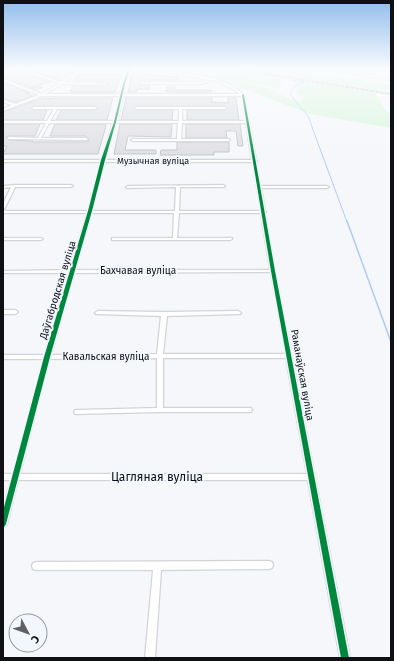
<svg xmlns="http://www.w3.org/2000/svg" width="394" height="661" font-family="'Fira Sans',sans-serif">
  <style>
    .green { fill: #d7f6da }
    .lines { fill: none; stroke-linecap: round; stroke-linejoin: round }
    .stream-far1 { stroke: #aecbf4; stroke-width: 1 }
    .stream { stroke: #aecbf4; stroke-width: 1.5 }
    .building { fill: #dfdfe3; stroke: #c2c3c6 }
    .minor-casing { stroke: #d3d4d7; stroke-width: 2.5 }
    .minor { fill: #fefefe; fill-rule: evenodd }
    .rail-casing { stroke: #babbbb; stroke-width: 2 }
    .rail { stroke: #f2f6fd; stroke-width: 1; stroke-dasharray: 2.5; stroke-linecap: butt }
    .cycleway-casing { stroke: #f2f6fd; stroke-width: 3 }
    .cycleway { fill: #00873e; fill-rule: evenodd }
    .labels { text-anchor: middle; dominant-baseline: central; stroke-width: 4; stroke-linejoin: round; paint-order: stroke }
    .far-street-label { font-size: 9px; fill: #0f1013; stroke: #f2f6fd }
    .street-label { font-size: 10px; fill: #0f1013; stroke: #f2f6fd }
    .near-street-label { font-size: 12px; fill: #0f1013; stroke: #f2f6fd }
  </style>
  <rect width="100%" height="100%" fill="#f5f7fa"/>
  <g class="green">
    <path d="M 155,69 L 227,69 L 284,79 L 278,88 Z"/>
    <path d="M 307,72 L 363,80 L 362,81 L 391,85 L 391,91 L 341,85 L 300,77 Z"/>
    <path d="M 230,80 L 263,87 L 300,103 L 304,96 L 296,94 L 298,87 L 306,82 L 375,93 L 385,109 L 391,115 L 391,128 L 310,114 L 223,81 Z"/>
  </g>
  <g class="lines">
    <g class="stream-far1">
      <path d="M 283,69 L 287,75 L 295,77"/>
      <path d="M 291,80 L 304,82 L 295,86 L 290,94 L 308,116 L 347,222"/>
    </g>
    <path class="stream" d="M 347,221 L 391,342"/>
  </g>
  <g class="building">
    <path d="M 5,69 L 18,69 L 19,71 L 50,82 L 32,87 L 43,87 L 36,90 L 3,77 L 3,75 L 14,72 Z"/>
    <path d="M 26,69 L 57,69 L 62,70 L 62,69 L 66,69 L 67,71 L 73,73 L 58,79 Z"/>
    <path d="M 141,71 L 154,75 L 179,77 L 178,80 L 142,80 L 140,85 L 150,86 L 150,89 L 137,89 L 136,92 L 128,92 L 132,73 Z"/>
    <path d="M 80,74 L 122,74 L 115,92 L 70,92 L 73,86 L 105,86 L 108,84 L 105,82 L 75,81 L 76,77 Z"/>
    <path d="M 6,84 L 29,93 L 26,93 L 33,96 L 15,102 L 3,99 L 3,85 Z"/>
    <path d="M 168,86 L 175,86 L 174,90 L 211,90 L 212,92 L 166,92 Z"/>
    <path d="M 44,98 L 51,99 L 52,98 L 113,98 L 107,120 L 56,120 L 61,110 L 95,110 L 98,109 L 95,106 L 34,106 L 31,108 L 33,110 L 47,110 L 43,120 L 3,120 L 3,112 Z"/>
    <path d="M 126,98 L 212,98 L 212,102 L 228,103 L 228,98 L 236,98 L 239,120 L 187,120 L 187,110 L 225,110 L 227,108 L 224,106 L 137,106 L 134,108 L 136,110 L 173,110 L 172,120 L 121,120 Z"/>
    <path d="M 3,124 L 40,124 L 35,136 L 9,136 L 6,137 L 9,140 L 33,141 L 32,142 L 86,142 L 89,140 L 86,136 L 50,136 L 55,124 L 105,124 L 106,126 L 98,154 L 3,154 L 7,146 L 3,146 Z"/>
    <path d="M 120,124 L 172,124 L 171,137 L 128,136 L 125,150 L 156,150 L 156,154 L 114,154 Z"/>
    <path d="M 186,124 L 240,124 L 243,146 L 238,146 L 236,131 L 226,131 L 227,138 L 186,138 Z"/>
    <path d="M 177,142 L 229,142 L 229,152 L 214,152 L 214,155 L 160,155 L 161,150 L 177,150 Z"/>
  </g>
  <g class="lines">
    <g class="minor-casing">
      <g id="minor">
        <path d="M 19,69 L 22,69 L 61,82 L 77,72 L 67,70 L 67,69 L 79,71 L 128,71 L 140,69 L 140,70 L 129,72 L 123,94 L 240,94 C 235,90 218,80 211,80 C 209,81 204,83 202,84 L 141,84 L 142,82 L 202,82 L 208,80 L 184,75 L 148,70 L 147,69 C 156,69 166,71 175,72 C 198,75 227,78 244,95 L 256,160 L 257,161 L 256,162 L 260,186 L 327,186 L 329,187 L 327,188 L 261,188 L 265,211 L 266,212 L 265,213 L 275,271 L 350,658 L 340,658 L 308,480 L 18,480 L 7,524 L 6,526 L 3,527 L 3,510 L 11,480 L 3,480 L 3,474 L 13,474 L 44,359 L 3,359 L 3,355 L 45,355 L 69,273 L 3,273 L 3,271 L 70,270 L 87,213 L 3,213 L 3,211 L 88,211 L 101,162 L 3,162 L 3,160 L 101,160 L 113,123 L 49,123 L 41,138 L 86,138 L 88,139 L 86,140 L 9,139 L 7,138 L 9,137 L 38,138 L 46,123 L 3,123 L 3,121 L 47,121 L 54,109 L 33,109 L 32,108 L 34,107 L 95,107 L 97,108 L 95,109 L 57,109 L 50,121 L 114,121 L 120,96 L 42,96 L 3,111 L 3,109 L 12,105 L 3,102 L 3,100 L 15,104 L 39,95 L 3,81 L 3,79 L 42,94 L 59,83 L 19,70 ZM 80,73 L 126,73 L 120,94 L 45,94 L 62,84 L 105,85 L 106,84 L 105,83 L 64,82 ZM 123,96 L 242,96 L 246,121 L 182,121 L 182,109 L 225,109 L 226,108 L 224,107 L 137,107 L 135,108 L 136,109 L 179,109 L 179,121 L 117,121 ZM 116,123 L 178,123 L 177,139 L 132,139 L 131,140 L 133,141 L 228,141 L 230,140 L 229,139 L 181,139 L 182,123 L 246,123 L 252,160 L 105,160 ZM 104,162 L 253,162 L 261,211 L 179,211 L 180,187 L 224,187 L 225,186 L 223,185 L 128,186 L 126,187 L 127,188 L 176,187 L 175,211 L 92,211 ZM 91,213 L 174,213 L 173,238 L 112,238 L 112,240 L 230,240 L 232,239 L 232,238 L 177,238 L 179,213 L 261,213 L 270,270 L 75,270 ZM 271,272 L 286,354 L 163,354 L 167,316 L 240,314 L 241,313 L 240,312 L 238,311 L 164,312 L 98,311 L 96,312 L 95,313 L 96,314 L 161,316 L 157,354 L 51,355 L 74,273 ZM 157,358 L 157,408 L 77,410 L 75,410 L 74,412 L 75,414 L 77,414 L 160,412 L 251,412 L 252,410 L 251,408 L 163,408 L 163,358 L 286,358 L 307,474 L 20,474 L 49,359 Z"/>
        <path d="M 328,69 L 391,78 L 391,80 L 329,70 Z"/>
        <path d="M 14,185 L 71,185 L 73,186 L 71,187 L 15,187 L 5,208 L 3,209 L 3,204 L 11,187 L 3,188 L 3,186 Z"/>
        <path d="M 3,238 L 41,238 L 43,239 L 41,240 L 3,240 Z"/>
        <path d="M 3,310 L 15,310 L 18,312 L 15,314 L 3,314 Z"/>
        <path d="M 269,561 L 272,562 L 273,565 L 272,568 L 269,569 L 161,570 L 155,658 L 145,658 L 153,570 L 36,570 L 33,569 L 32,566 L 33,563 L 36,562 Z"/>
      </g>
    </g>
    <use href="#minor" class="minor"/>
    <g class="rail-casing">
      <path id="rail" d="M 235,69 L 391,94"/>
    </g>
    <use href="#rail" class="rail"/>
    <g class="cycleway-casing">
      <g id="cycleway">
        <path d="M 137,69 L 140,69 L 129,72 L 125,84 L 116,122 L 105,160 L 92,211 L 50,357 L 6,524 L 5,526 L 3,527 L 3,511 L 44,357 L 88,211 L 101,160 L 114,122 L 123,84 L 127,71 Z"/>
        <path d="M 243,94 L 244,95 L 275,271 L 349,658 L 341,658 L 271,271 L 242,95 Z"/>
      </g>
    </g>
    <use href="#cycleway" class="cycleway"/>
  </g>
  <linearGradient id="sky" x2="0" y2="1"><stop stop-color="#91bded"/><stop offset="0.43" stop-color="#fafbfd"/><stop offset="1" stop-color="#fafbfd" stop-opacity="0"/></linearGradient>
  <rect width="394" height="161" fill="url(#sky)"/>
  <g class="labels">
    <g class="far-street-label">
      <text x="153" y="161">Музычная вуліца</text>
    </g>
    <g class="street-label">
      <text x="138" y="271">Бахчавая вуліца</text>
      <text transform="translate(58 290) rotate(-73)">Даўгабродская вуліца</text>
      <text x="106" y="357">Кавальская вуліца</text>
      <text transform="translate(302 375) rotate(80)">Раманаўская вуліца</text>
    </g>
    <g class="near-street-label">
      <text x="157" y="477">Цагляная вуліца</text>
    </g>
  </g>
  <rect width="394" height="661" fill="none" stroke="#0f1013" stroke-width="8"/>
  <g transform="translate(28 633) rotate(131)"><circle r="19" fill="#f2f6fd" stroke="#979a9f"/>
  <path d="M0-3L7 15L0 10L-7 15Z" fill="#606164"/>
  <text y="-6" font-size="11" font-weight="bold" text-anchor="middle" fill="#0f1013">С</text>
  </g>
</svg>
